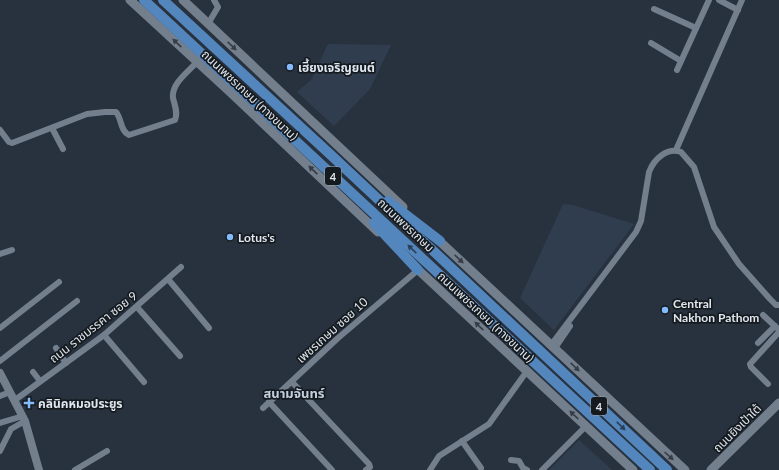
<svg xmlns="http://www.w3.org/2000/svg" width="779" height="470" font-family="Lato,'Noto Sans Thai',sans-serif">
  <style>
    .built { fill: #2f3d4e }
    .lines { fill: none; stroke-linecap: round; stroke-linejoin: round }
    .minor { stroke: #737f8d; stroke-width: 6 }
    .tertiary { stroke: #737f8d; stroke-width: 8 }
    .secondary { stroke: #737f8d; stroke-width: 9 }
    .trunk { stroke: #5486be; stroke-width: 10 }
    .oneway { fill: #363d46 }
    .oneway2 { fill: #2b4057 }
    .poi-dot { fill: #84bcfb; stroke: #151a1f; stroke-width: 1.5 }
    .labels { text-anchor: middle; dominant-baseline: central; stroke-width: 3.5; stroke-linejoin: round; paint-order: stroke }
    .shield { fill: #151a1f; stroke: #a2a9b0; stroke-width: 1 }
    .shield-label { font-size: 11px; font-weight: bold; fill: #dfe6ee }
    .poi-label { font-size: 12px; font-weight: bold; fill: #dfe6ee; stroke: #151a1f; text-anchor: start }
    .street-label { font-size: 12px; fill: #dfe6ee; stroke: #151a1f }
    .neighbourhood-label { font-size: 13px; font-weight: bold; fill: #c2cfdf; stroke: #151a1f }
  </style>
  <rect width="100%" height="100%" fill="#28323f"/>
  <g class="built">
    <path d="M 328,44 L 391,45 L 370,89 L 334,126 L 297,92 L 311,80 Z"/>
    <path d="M 563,204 L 573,205 L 634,224 L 554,330 L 520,298 Z"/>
    <path d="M 579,440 L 612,470 L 549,470 Z"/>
  </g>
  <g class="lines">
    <g class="minor">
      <path d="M 719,0 L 738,10"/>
      <path d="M 654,9 L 696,28"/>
      <path d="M 208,24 L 218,7 L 214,0"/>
      <path d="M 651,43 L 681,61"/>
      <path d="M 677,70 L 709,0"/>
      <path d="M 52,128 L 63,149"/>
      <path d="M 0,130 L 9,142 L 12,143 L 87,114 L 105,112 L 116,112 C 122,119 120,131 129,135 L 175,120 C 178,113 175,106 173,98 C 171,84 188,72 197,62"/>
      <path d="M 676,150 L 742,0"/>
      <path d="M 0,254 L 12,250"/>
      <path d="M 168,279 L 209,328"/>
      <path d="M 137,307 L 180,356"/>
      <path d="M 763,315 L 777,328"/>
      <path d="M 0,328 L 59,282"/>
      <path d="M 104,335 L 144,382"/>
      <path d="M 758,343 L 775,326"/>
      <path d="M 551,345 L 636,232 L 641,221 L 649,172 C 654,159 667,147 681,152 L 694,167 L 714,227 L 739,264 L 770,299 L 776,305 L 779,305"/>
      <path d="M 56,348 L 66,363"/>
      <path d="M 555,348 L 570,326"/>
      <path d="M 0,361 L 77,301"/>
      <path d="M 33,372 L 40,381"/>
      <path d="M 292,382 L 369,464 L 370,467 L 366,470"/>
      <path d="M 768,384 L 751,367 L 750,364 L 779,332"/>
      <path d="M 0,396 L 10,392"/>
      <path d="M 15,400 L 104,335 L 181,267"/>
      <path d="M 269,402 L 332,470"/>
      <path d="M 263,408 L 338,338 L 418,270"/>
      <path d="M 0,423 L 23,416"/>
      <path d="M 462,441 L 481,468"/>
      <path d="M 0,451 L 11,429 L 25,421"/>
      <path d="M 511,460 L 519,461 L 523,468 L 527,470"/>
      <path d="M 75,470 L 107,451"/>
      <path d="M 430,470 L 439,456 L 489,424 L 527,371"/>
      <path d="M 542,470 L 586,426"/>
    </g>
    <path class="tertiary" d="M 0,373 L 25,421 L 39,470"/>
    <g class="secondary">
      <path d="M 130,0 L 230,92 L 378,232"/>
      <path d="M 183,0 L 403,207"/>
      <path d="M 434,236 L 685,470"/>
      <path d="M 413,265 L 633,470"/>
      <path d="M 711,470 L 779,403"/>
    </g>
    <g class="trunk">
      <path d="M 144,0 L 650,470"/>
      <path d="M 163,0 L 332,156 L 667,470"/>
      <path d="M 388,201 L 440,241"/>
      <path d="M 374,223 L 418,270"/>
    </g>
  </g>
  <defs><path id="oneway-solid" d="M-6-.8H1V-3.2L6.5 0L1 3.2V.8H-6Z"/></defs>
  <g class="oneway">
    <use href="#oneway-solid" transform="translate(177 43) rotate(-137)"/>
    <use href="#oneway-solid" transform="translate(232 46) rotate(43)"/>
    <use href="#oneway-solid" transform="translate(313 170) rotate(-137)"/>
    <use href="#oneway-solid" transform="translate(459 259) rotate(43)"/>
    <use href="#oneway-solid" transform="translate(479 326) rotate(-137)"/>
    <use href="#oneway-solid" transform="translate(575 367) rotate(43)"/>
    <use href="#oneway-solid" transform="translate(574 415) rotate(-137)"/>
    <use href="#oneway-solid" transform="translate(669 456) rotate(42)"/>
  </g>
  <g class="oneway2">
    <use href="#oneway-solid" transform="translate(412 249) rotate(-137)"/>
    <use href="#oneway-solid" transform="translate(621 426) rotate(44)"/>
  </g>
  <g class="poi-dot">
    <circle cx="290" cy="67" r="4"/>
    <circle cx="230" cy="237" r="4"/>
    <circle cx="665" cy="310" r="4"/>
    <path d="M27 397h4v4h4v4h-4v4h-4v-4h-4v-4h4z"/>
  </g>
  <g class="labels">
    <g class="shield">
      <rect x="325" y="167" width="16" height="18" rx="3"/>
      <rect x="591" y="397" width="16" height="18" rx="3"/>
    </g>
    <g class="shield-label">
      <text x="333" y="176">4</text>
      <text x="599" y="406">4</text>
    </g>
    <g class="poi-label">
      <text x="298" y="67">เฮี้ยงเจริญยนต์</text>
      <text x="238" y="237">Lotus's</text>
      <text x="673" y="303">Central<tspan x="673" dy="14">Nakhon Pathom</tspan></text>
      <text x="38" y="403">คลินิคหมอประยูร</text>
    </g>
    <g class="street-label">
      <text transform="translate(250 95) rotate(43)">ถนนเพชรเกษม (ทางขนาน)</text>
      <text transform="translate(406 225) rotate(43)">ถนนเพชรเกษม</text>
      <text transform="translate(486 317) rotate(43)">ถนนเพชรเกษม (ทางขนาน)</text>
      <text transform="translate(93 327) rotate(-38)">ถนน ราชมรรคา ซอย 9</text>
      <text transform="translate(332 330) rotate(-42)">เพชรเกษม ซอย 10</text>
      <text transform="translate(737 428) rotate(-45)">ถนนยิงเป้าใต้</text>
    </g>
    <g class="neighbourhood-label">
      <text x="294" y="393">สนามจันทร์</text>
    </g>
  </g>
</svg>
